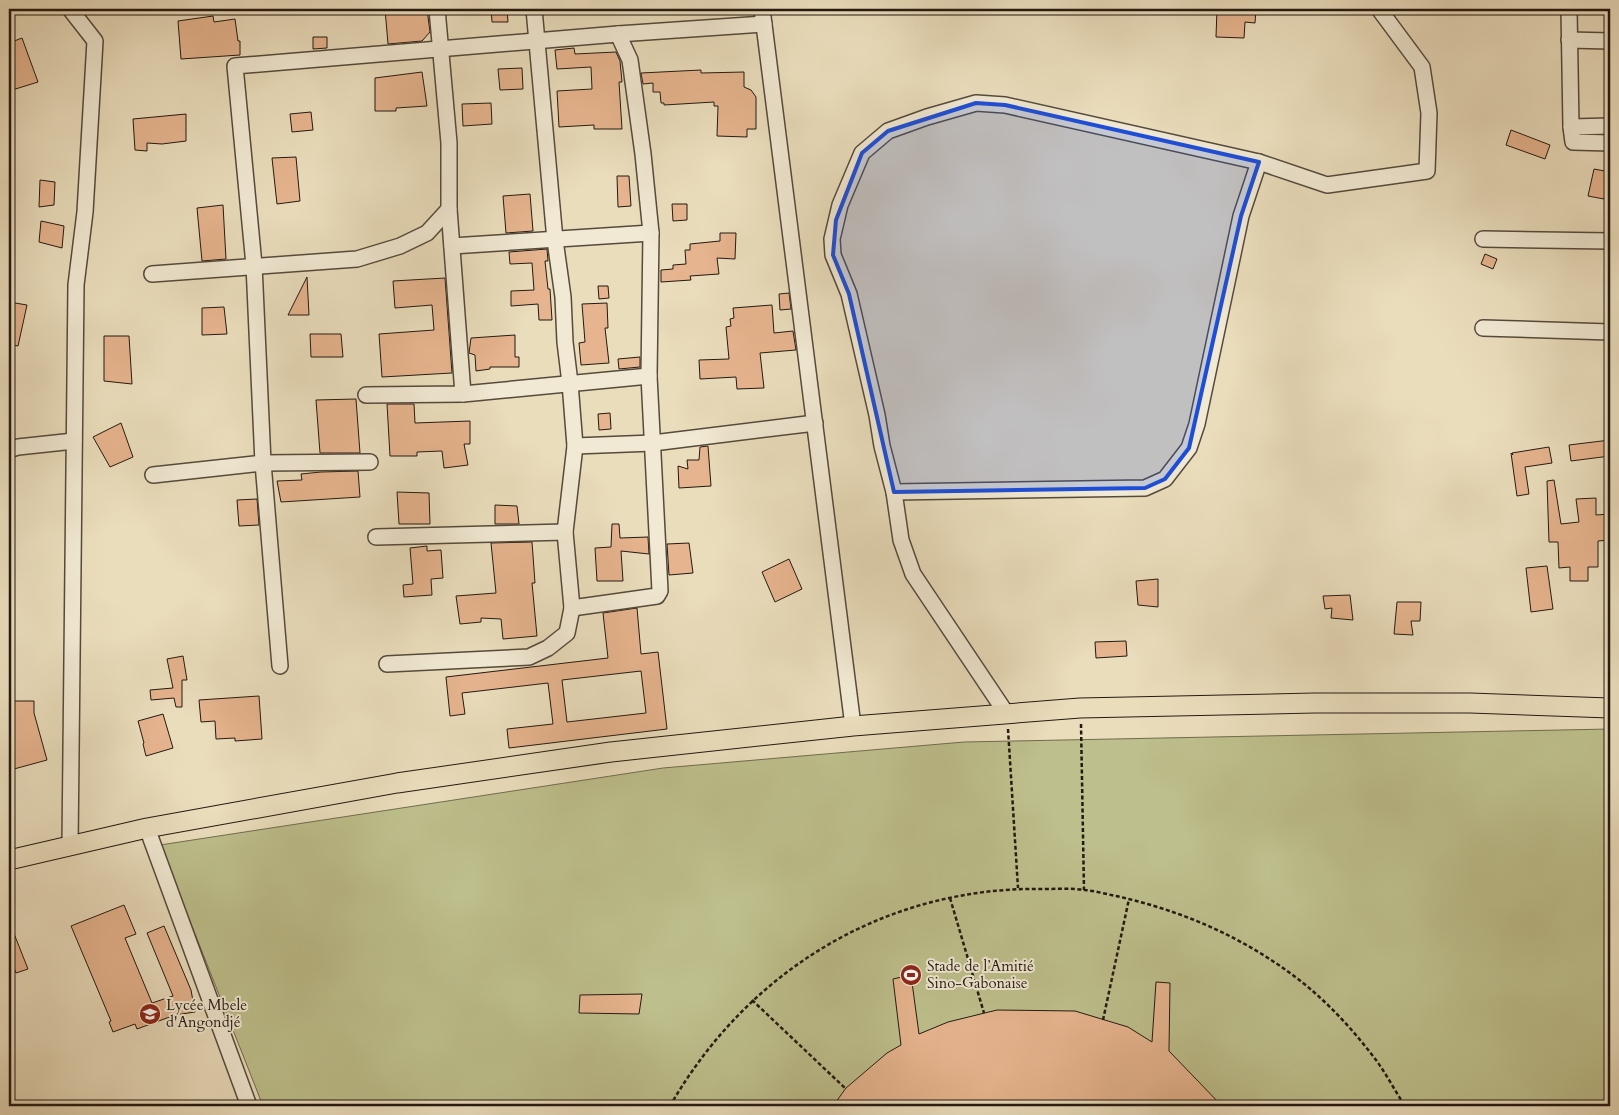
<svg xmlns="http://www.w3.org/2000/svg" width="1619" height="1115" font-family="Cardo,serif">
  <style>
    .green { fill: #bdbf8c; stroke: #706c4f }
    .building { fill: #e6b48e; stroke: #231912; fill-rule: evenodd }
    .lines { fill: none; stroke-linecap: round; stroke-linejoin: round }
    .minor-casing { stroke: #554a3c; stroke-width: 18 }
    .major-casing { stroke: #231912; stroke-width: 21 }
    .path { stroke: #231912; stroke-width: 2.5; stroke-dasharray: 4 2.5; stroke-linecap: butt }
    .minor { stroke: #f1e9d3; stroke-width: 15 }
    .major { stroke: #eaddbc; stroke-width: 19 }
    .marked { fill: #1d4ed8; fill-opacity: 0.2; stroke: #1d4ed8; stroke-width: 4; stroke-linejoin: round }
    .labels { text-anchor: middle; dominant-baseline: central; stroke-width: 4; stroke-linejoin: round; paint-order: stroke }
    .poi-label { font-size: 15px; fill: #231912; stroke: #f1e9d3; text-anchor: start }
  </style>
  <rect width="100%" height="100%" fill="#eaddbc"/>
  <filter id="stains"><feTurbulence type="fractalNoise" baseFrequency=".004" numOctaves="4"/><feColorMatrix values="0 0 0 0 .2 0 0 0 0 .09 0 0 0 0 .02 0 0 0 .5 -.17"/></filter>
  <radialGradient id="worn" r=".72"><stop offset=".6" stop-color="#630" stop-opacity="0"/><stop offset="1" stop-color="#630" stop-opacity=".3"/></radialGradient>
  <path class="green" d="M 1610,729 L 1610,1106 L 263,1106 L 160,845 L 663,768 L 964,742 Z"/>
  <g class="building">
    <path d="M 385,9 L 427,9 L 430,32 L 422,41 L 388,44 Z"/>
    <path d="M 491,9 L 507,9 L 508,22 L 492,22 Z"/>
    <path d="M 1217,9 L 1256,9 L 1255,23 L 1245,22 L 1244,38 L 1216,37 Z"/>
    <path d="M 213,16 L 214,22 L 235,19 L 238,41 L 240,41 L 240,55 L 181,59 L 178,21 Z"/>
    <path d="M 313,37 L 327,37 L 327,48 L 313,49 Z"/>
    <path d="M 22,38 L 38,82 L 9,91 L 9,43 Z"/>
    <path d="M 574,48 L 575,54 L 616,52 L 620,61 L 622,82 L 619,82 L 622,129 L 594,129 L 594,125 L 559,127 L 557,91 L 592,89 L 591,67 L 557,69 L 555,50 Z"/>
    <path d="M 522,68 L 523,89 L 500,90 L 498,69 Z"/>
    <path d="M 701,70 L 701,73 L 744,72 L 744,87 L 751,90 L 756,97 L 756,129 L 747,129 L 747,137 L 717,136 L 718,106 L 714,106 L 714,102 L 664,105 L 664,103 L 661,103 L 660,92 L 653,92 L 653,83 L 643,84 L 641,73 Z"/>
    <path d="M 422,72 L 427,106 L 396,108 L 396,111 L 375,111 L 375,78 Z"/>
    <path d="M 491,103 L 492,124 L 463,126 L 462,104 Z"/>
    <path d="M 311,112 L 313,130 L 292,132 L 290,114 Z"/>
    <path d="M 186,114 L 186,141 L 162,144 L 147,143 L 147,151 L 135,150 L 133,119 Z"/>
    <path d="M 1511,130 L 1550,145 L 1545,159 L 1506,145 Z"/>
    <path d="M 296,157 L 300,201 L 277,204 L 272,158 Z"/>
    <path d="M 1594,169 L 1610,172 L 1604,199 L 1588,196 Z"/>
    <path d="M 617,176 L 629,176 L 631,206 L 618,207 Z"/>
    <path d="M 40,180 L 55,182 L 54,205 L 39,207 Z"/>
    <path d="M 530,194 L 533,231 L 506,233 L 503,196 Z"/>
    <path d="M 672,204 L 687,204 L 687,220 L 673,221 Z"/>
    <path d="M 223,205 L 226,259 L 202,261 L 197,208 Z"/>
    <path d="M 41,221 L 64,226 L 62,248 L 39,242 Z"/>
    <path d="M 720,233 L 736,233 L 735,259 L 717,258 L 719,274 L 690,276 L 691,280 L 661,282 L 661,270 L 673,269 L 673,265 L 686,264 L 685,250 L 690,250 L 690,244 L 720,241 Z"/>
    <path d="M 547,249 L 548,261 L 545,261 L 548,289 L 550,289 L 552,320 L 539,320 L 538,304 L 511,306 L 511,291 L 534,290 L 532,263 L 510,264 L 509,252 Z"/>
    <path d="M 1485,254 L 1497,259 L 1493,269 L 1481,264 Z"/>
    <path d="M 307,277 L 309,315 L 288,315 Z"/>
    <path d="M 445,278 L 452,373 L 382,377 L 379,334 L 434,330 L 432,305 L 395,308 L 393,281 Z"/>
    <path d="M 598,286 L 608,286 L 609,298 L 599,299 Z"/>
    <path d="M 789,293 L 791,309 L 780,310 L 779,294 Z"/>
    <path d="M 9,302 L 27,305 L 18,346 L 9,344 Z"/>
    <path d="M 607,303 L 608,328 L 605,328 L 609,363 L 581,365 L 579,343 L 585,342 L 582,304 Z"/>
    <path d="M 772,305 L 774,333 L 793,331 L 796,350 L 760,353 L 764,388 L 737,389 L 736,377 L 700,379 L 699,360 L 729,359 L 726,327 L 731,326 L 730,319 L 734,318 L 733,308 Z"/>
    <path d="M 224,307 L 227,334 L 202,335 L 202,308 Z"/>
    <path d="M 310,334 L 341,334 L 343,357 L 311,357 Z"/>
    <path d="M 515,335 L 515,357 L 519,357 L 519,367 L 490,367 L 490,369 L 476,371 L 475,355 L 469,353 L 471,338 Z"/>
    <path d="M 104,336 L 129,336 L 132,384 L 104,381 Z"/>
    <path d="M 640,357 L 640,367 L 619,369 L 618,359 Z"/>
    <path d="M 356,399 L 360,453 L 320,453 L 316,400 Z"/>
    <path d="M 387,404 L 414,404 L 415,423 L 470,421 L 470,444 L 464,444 L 468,465 L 444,468 L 442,451 L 417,452 L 417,456 L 390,456 Z"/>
    <path d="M 610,413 L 611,429 L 599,430 L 598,414 Z"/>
    <path d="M 121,423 L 133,457 L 110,467 L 93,437 Z"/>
    <path d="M 1610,440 L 1610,456 L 1571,461 L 1569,445 Z"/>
    <path d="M 708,446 L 711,486 L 679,488 L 678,466 L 688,469 L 687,460 L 699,460 L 700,447 Z"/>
    <path d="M 1549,447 L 1552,463 L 1525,467 L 1529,494 L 1517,496 L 1511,453 L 1513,455 L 1512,453 Z"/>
    <path d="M 358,471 L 360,497 L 281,502 L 277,481 L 302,480 L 301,474 L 321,472 Z"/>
    <path d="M 1554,480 L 1561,524 L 1579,522 L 1576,499 L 1596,498 L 1596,515 L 1610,514 L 1610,540 L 1598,541 L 1598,567 L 1588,567 L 1588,581 L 1570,581 L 1570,567 L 1559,568 L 1558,542 L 1549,542 L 1547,481 Z"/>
    <path d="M 397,492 L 429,493 L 430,524 L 399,524 Z"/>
    <path d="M 257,499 L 259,525 L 239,526 L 237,500 Z"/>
    <path d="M 495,505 L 517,506 L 519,524 L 495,524 Z"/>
    <path d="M 612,524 L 619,524 L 620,538 L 648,537 L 649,554 L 621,551 L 623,581 L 597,581 L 595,548 L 611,547 Z"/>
    <path d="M 532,542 L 535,583 L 532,583 L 537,636 L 503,639 L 501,619 L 481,618 L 481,622 L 460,624 L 456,596 L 496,593 L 491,543 Z"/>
    <path d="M 689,543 L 693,573 L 669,575 L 667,544 Z"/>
    <path d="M 427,546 L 427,551 L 441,550 L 443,578 L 431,579 L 432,595 L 404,597 L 403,585 L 413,584 L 410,548 Z"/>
    <path d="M 789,559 L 802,589 L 775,602 L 762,572 Z"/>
    <path d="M 1547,566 L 1553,609 L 1531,612 L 1526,568 Z"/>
    <path d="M 1158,579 L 1158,607 L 1138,605 L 1136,581 Z"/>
    <path d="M 1350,595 L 1353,620 L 1331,618 L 1332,608 L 1325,609 L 1323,596 Z"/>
    <path d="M 1397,602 L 1421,602 L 1420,621 L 1411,621 L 1413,635 L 1394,634 Z"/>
    <path d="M 637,608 L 641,654 L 658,652 L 667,729 L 509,748 L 507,729 L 553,724 L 548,683 L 462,693 L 465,714 L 450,716 L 446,677 L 608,658 L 603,613 ZM 641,671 L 646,713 L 567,722 L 562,680 Z"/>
    <path d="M 1126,641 L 1127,656 L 1096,658 L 1095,642 Z"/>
    <path d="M 183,656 L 187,680 L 182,680 L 182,707 L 176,707 L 174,698 L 151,700 L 150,690 L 173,688 L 167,659 Z"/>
    <path d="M 259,696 L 262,739 L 235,741 L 235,738 L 216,739 L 215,721 L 201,722 L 199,700 Z"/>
    <path d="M 9,701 L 34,701 L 34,713 L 47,760 L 14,769 L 9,750 Z"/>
    <path d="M 163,714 L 173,748 L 146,756 L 143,744 L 144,743 L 138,721 Z"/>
    <path d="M 124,905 L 136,934 L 125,938 L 152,1003 L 173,996 L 147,933 L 164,926 L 191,990 L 195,1012 L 175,1015 L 137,1029 L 135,1024 L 113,1032 L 109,1022 L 111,1021 L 71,926 Z"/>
    <path d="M 9,921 L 28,969 L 16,973 L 9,955 Z"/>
    <path d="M 911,975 L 919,1034 L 948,1022 L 997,1010 L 1075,1011 L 1128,1027 L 1152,1042 L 1156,982 L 1170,983 L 1169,1051 L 1222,1106 L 833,1106 L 846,1088 L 887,1053 L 901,1045 L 893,979 Z"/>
    <path d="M 642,994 L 639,1014 L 579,1013 L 580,995 Z"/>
  </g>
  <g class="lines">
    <g class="minor-casing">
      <g id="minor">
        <path d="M 70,9 L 95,41 L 85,212 L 76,285 L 70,846"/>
        <path d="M 437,9 L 449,143 L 449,209 L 463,394"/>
        <path d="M 762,9 L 853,726"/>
        <path d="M 1569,9 L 1571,127 L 1573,142 L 1610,143"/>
        <path d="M 618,34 L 764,24"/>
        <path d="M 1569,40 L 1610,41"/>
        <path d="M 1571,127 L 1610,126"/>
        <path d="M 1483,239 L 1610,241"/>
        <path d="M 452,246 L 651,233"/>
        <path d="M 152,274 L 357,259 L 400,246 L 427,233 L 449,209"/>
        <path d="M 1483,328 L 1610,332"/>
        <path d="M 366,395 L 463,394 L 649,376"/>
        <path d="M 575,446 L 653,443 L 815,423"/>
        <path d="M 9,450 L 18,447 L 74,441"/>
        <path d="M 153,475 L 263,463 L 370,462"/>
        <path d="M 894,492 L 1145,488 L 1165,479 L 1189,448 L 1197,424 L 1241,216 L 1259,162"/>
        <path d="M 376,537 L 565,532"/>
        <path d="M 387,664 L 529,657 L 548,648 L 567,633 L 572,608 L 565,532 L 575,446 L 570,383 L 565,342 L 563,297 L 555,240 L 534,9"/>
        <path d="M 280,666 L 263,463 L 254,265 L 235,66 L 618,34 L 630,60 L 643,154 L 651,233 L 649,376 L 660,591 L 657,596 L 572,608"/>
        <path d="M 1006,713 L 913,574 L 901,540 L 894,492 L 882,446 L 877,415 L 849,294 L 833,255 L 832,239 L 840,205 L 862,153 L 888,131 L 927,117 L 976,103 L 1005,105 L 1259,162 L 1327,185 L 1427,171 L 1429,113 L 1422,67 L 1379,9"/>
        <path d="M 147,828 L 249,1106"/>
      </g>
    </g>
    <g class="major-casing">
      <path id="major" d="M 9,860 L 147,828 L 397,783 L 611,752 L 853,726 L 1080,708 L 1315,703 L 1470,703 L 1610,708"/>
    </g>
    <g class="path">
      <path d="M 1081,724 L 1084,890"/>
      <path d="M 1008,729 L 1018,888"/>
      <path d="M 950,898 L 984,1013"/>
      <path d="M 752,1000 L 846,1089"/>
      <path d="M 1103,1020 L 1129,899"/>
      <path d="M 670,1106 C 748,970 886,886 1044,889 C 1058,889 1072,888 1085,890 C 1095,891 1106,894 1116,896 C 1183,911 1243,937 1298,979 C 1328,1002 1354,1031 1376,1060 C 1387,1075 1395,1091 1405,1106"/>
    </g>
    <use href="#minor" class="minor"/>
    <use href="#major" class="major"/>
  </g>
  <path class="marked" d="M 976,103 L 1005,105 L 1259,162 L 1241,216 L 1189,448 L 1165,479 L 1145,488 L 894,492 L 849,294 L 833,255 L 836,220 L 862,153 L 888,131 Z"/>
  <defs>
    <g id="stadium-disc" transform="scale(1.125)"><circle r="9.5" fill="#8f2418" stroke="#f1e9d3"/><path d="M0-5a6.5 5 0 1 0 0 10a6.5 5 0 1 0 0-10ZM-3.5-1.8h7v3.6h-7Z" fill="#fff"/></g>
    <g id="school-disc" transform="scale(1.125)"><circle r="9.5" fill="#8f2418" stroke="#f1e9d3"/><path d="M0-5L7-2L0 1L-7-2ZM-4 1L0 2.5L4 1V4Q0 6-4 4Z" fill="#fff"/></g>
  </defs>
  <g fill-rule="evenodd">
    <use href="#stadium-disc" x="911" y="975"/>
    <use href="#school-disc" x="150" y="1014"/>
  </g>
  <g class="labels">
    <g class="poi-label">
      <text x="927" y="966">Stade de l’Amitié<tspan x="927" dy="17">Sino-Gabonaise</tspan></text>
      <text x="166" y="1005">Lycée Mbele<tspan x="166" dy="17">d'Angondjé</tspan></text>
    </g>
  </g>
  <rect width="1619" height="1115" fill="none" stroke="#eaddbc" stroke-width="30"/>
  <rect x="10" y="10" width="1599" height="1095" fill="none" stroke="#231912" stroke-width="2.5"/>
  <rect x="15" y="15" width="1589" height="1085" fill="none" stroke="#231912"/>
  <rect width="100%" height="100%" filter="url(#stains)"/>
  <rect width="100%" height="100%" fill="url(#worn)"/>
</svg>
